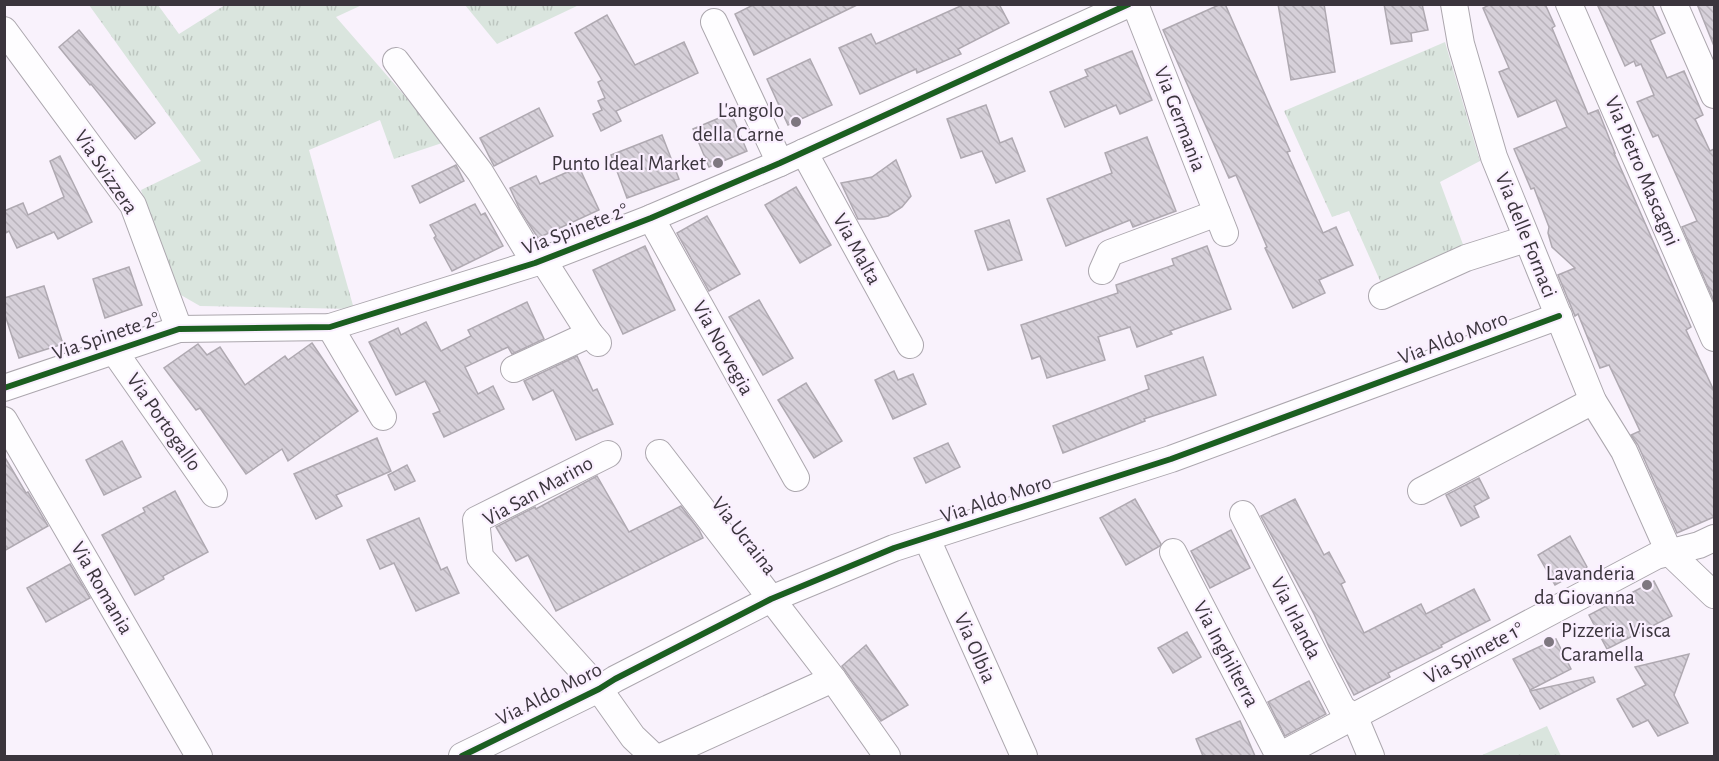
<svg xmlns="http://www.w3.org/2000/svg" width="1719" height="761" font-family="'Alegreya Sans',sans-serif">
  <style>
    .grass { fill: url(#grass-tufts) }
    .building { fill: url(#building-back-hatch); stroke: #afa9b1; stroke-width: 1.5 }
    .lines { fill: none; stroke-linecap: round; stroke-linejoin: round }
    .minor-casing { stroke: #aca7ae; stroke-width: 28 }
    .minor { stroke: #fefdff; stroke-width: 26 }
    .cycleway-casing { stroke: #faefff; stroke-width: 10 }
    .cycleway { stroke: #1b5e20; stroke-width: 6 }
    .poi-dot { fill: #7e7780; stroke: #faefff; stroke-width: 2 }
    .labels { text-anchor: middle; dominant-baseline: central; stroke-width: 4.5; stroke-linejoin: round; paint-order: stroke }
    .poi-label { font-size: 21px; fill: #3b353d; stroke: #faefff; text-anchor: end }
    .street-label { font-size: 21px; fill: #3b353d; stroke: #faefff }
  </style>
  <defs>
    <pattern id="grass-tufts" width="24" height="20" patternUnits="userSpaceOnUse" patternTransform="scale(1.5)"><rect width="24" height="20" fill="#dae5de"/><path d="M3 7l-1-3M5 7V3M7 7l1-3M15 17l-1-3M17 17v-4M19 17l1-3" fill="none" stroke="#bcc5bf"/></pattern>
    <pattern id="building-back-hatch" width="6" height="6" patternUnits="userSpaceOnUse" patternTransform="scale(1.5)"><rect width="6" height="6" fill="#d6d0d9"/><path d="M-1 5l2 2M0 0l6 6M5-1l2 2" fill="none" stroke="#b9b3bb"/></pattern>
  </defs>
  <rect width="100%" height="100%" fill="#f9f2fc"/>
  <g class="grass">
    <path d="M 89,5 L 158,5 L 179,34 L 225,5 L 362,5 L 336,17 L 445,142 L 394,159 L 380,120 L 309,150 L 354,309 L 200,306 L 174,291 L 141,190 L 201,161 Z"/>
    <path d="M 465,5 L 579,5 L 497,44 Z"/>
    <path d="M 1445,42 L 1480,161 L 1440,182 L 1465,250 L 1381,283 L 1349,211 L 1332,217 L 1284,111 Z"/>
    <path d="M 1547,726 L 1561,756 L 1480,756 Z"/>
  </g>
  <g class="building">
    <path d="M 755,4 L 859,4 L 754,55 L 735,14 Z"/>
    <path d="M 965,4 L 999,4 L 1009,23 L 958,49 L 961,54 L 917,73 L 916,69 L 860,94 L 839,48 L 871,34 L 876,44 Z"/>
    <path d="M 1221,4 L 1225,4 L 1290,151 L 1287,152 L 1323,233 L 1336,227 L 1353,265 L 1319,280 L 1325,293 L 1293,308 L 1265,248 L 1267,247 L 1236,175 L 1229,178 L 1163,30 Z"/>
    <path d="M 1278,4 L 1324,4 L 1335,72 L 1291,80 Z"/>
    <path d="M 1384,4 L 1422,4 L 1428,30 L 1411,33 L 1412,41 L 1391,44 Z"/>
    <path d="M 1491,4 L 1545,4 L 1555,26 L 1552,28 L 1588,114 L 1598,110 L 1615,153 L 1614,153 L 1691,327 L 1686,330 L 1714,391 L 1714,517 L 1677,533 L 1638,445 L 1631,435 L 1640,431 L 1609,365 L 1600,368 L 1578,314 L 1575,316 L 1558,275 L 1575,268 L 1552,247 L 1548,233 L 1549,227 L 1534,188 L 1531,189 L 1514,149 L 1567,127 L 1556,100 L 1518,117 L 1499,72 L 1509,68 L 1483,8 Z"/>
    <path d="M 1597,4 L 1652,4 L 1665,33 L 1650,40 L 1667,78 L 1684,71 L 1703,115 L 1695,119 L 1710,151 L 1714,149 L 1714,301 L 1682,227 L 1697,221 L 1658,135 L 1653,137 L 1637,102 L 1654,95 L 1641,64 L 1636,66 L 1634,61 L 1625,66 Z"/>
    <path d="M 1697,4 L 1714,4 L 1714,46 Z"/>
    <path d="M 607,15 L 635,65 L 684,42 L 698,73 L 616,111 L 621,121 L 601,131 L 593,114 L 602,110 L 598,101 L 605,98 L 598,82 L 602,80 L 575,33 Z"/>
    <path d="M 79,30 L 155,123 L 135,139 L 91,84 L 90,85 L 59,47 Z"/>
    <path d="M 1132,51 L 1152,100 L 1120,114 L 1116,105 L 1065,127 L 1050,92 L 1088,76 L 1085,70 Z"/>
    <path d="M 810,59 L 832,105 L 788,125 L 767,79 Z"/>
    <path d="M 986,105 L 1000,143 L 1012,138 L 1025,171 L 996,183 L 982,151 L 961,158 L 947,119 Z"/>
    <path d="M 539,108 L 553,136 L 494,166 L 480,138 Z"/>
    <path d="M 731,113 L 747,151 L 709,167 L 693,129 Z"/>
    <path d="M 662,135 L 679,179 L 627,198 L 611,155 Z"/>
    <path d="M 1147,137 L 1176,211 L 1133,227 L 1130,220 L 1066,246 L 1047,199 L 1112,173 L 1105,153 Z"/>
    <path d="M 60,156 L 92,222 L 58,239 L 54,232 L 17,248 L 9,231 L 4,234 L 4,211 L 23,203 L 28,215 L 64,197 L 50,161 Z"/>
    <path d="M 896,160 L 911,196 L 902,207 L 888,216 L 874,219 L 858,219 L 841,183 L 872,177 Z"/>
    <path d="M 456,165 L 464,181 L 420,203 L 412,186 Z"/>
    <path d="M 579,167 L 599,210 L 538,238 L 520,210 L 510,188 L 536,176 L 540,184 Z"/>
    <path d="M 796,187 L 831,245 L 800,263 L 765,205 Z"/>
    <path d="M 475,204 L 481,215 L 485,213 L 503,246 L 452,271 L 434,238 L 436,236 L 430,225 Z"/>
    <path d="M 707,216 L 740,274 L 709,291 L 677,233 Z"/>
    <path d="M 1009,220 L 1022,260 L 988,270 L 975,231 Z"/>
    <path d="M 645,246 L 675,310 L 623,334 L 593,270 Z"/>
    <path d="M 1207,246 L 1231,309 L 1170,331 L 1172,334 L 1137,347 L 1130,327 L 1098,337 L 1105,360 L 1047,378 L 1040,356 L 1032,359 L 1021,325 L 1118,293 L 1116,285 L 1174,265 L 1172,259 Z"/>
    <path d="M 129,267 L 142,305 L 105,318 L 93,279 Z"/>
    <path d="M 44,286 L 63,344 L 19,358 L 4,312 L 4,298 Z"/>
    <path d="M 759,300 L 793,358 L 763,375 L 729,317 Z"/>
    <path d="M 527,302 L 544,339 L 512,354 L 508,347 L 465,367 L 478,394 L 493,386 L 504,409 L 444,437 L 433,414 L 440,411 L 425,381 L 396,395 L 369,342 L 398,328 L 401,335 L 426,322 L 441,351 L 471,336 L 468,330 Z"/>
    <path d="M 312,343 L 358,411 L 288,461 L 282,449 L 246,474 L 200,408 L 196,410 L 164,368 L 198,344 L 207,355 L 220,347 L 245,385 L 285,356 L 288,360 Z"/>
    <path d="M 577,356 L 593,391 L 597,389 L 613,424 L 576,440 L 553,390 L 533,400 L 524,381 Z"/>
    <path d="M 1203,357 L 1216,395 L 1144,419 L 1145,421 L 1063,453 L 1053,426 L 1149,389 L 1145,376 Z"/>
    <path d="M 894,371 L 898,380 L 913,374 L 926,404 L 893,419 L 875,380 Z"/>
    <path d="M 806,383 L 842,441 L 814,458 L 778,400 Z"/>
    <path d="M 377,438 L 391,471 L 336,495 L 342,506 L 316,519 L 294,474 Z"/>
    <path d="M 122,441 L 141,477 L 104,495 L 86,460 Z"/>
    <path d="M 948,443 L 960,467 L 926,483 L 914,458 Z"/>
    <path d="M 4,456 L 26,493 L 28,492 L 48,526 L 4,551 Z"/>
    <path d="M 407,465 L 415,481 L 395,490 L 388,475 Z"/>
    <path d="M 597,476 L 629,532 L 681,506 L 699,530 L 703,538 L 556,611 L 528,555 L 516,561 L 496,527 L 535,507 L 536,509 Z"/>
    <path d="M 1479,478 L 1489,498 L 1474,506 L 1479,517 L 1461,526 L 1446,495 Z"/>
    <path d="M 175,491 L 208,552 L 163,576 L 164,579 L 135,595 L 102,535 L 145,512 L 143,508 Z"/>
    <path d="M 1135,499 L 1161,544 L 1160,546 L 1126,565 L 1100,518 Z"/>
    <path d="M 1295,499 L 1324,555 L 1329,552 L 1345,582 L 1341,584 L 1364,633 L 1421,604 L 1426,614 L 1474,589 L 1490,620 L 1441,645 L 1442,647 L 1388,673 L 1390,677 L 1354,695 L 1329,647 L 1314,614 L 1261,516 Z"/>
    <path d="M 419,518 L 441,570 L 447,567 L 459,593 L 416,611 L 394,563 L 380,569 L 367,540 Z"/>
    <path d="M 1231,530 L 1250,568 L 1210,588 L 1191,551 Z"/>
    <path d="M 1570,536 L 1587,567 L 1555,585 L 1538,555 Z"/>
    <path d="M 70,564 L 90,598 L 46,622 L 27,588 Z"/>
    <path d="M 1654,581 L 1672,616 L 1607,649 L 1589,615 Z"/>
    <path d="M 1187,632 L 1201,657 L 1173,673 L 1158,648 Z"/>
    <path d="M 1556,639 L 1571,669 L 1530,690 L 1513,659 Z"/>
    <path d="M 866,645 L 908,705 L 881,721 L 842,666 Z"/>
    <path d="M 1689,654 L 1674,695 L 1688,723 L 1658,736 L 1648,720 L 1633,727 L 1617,699 L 1646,685 L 1635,667 Z"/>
    <path d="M 1593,677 L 1595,682 L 1540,709 L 1530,691 Z"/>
    <path d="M 1309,681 L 1326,714 L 1285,736 L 1268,702 Z"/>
    <path d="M 1240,721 L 1255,756 L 1203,756 L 1196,739 Z"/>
  </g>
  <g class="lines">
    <g class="minor-casing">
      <g id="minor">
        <path d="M 1135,4 L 1225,233"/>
        <path d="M 1454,4 L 1461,44 L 1494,157 L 1593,401 L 1624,451 L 1669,552 L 1714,595"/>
        <path d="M 1569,4 L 1714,338"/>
        <path d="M 1674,4 L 1714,95"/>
        <path d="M 714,22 L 780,163"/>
        <path d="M 4,30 L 133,205 L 179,329"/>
        <path d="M 396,61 L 480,172 L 535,263"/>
        <path d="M 804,152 L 910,345"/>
        <path d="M 651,218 L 796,478"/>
        <path d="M 543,260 L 590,334 L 598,343"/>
        <path d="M 1102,271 L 1110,253 L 1217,213"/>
        <path d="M 1382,296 L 1466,258 L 1526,239"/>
        <path d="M 330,327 L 383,417"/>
        <path d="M 114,351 L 214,494"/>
        <path d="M 514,369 L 590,334"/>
        <path d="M 4,388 L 179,329 L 330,327 L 535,263 L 651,218 L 780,163 L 1129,4"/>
        <path d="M 4,420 L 199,756"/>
        <path d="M 659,453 L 833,679 L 887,756"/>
        <path d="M 608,454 L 476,520 L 480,557 L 599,689 L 633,737 L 653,756"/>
        <path d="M 1421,491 L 1593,401"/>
        <path d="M 1243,514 L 1342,708 L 1355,718 L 1371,756"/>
        <path d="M 927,539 L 1024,756"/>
        <path d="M 1173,552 L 1279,756"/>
        <path d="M 462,756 L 599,689 L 615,679 L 771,599 L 894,548 L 1171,459 L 1559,316"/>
        <path d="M 663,756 L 833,679"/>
        <path d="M 1279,756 L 1656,556 L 1699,545 L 1714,538"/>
      </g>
    </g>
    <use href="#minor" class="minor"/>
    <g class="cycleway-casing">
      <g id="cycleway">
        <path d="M 4,388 L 179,329 L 330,327 L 535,263 L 651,218 L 780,163 L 1129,4"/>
        <path d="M 462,756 L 599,689 L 615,679 L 771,599 L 894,548 L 1171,459 L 1559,316"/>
      </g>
    </g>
    <use href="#cycleway" class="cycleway"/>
  </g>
  <g class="poi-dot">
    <circle cx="796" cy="122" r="6"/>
    <circle cx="718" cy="163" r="6"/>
    <circle cx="1647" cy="585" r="6"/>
    <circle cx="1549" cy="642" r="6"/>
  </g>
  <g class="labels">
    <g class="poi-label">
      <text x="784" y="110">L'angolo<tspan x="784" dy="24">della Carne</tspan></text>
      <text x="706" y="163">Punto Ideal Market</text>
      <text x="1635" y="573">Lavanderia<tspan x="1635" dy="24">da Giovanna</tspan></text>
      <text x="1561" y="630" text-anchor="start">Pizzeria Visca<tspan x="1561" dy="24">Caramella</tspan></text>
    </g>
    <g class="street-label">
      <text transform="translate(1180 119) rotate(69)">Via Germania</text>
      <text transform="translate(1642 171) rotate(67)">Via Pietro Mascagni</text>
      <text transform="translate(106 172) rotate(56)">Via Svizzera</text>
      <text transform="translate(575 229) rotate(-21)">Via Spinete 2°</text>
      <text transform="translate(1526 235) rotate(68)">Via delle Fornaci</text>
      <text transform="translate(857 249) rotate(61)">Via Malta</text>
      <text transform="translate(106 336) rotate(-19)">Via Spinete 2°</text>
      <text transform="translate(1453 338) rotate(-21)">Via Aldo Moro</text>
      <text transform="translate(723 348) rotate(61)">Via Norvegia</text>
      <text transform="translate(164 422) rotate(55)">Via Portogallo</text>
      <text transform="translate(538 491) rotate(-29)">Via San Marino</text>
      <text transform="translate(996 499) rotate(-18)">Via Aldo Moro</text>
      <text transform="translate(744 536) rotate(52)">Via Ucraina</text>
      <text transform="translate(102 588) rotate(60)">Via Romania</text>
      <text transform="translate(1296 618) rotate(63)">Via Irlanda</text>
      <text transform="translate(975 648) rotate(66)">Via Olbia</text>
      <text transform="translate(1474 653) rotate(-28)">Via Spinete 1°</text>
      <text transform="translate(1226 654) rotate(62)">Via Inghilterra</text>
      <text transform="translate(549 694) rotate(-27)">Via Aldo Moro</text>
    </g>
  </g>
  <rect width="1719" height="761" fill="none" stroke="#3b353d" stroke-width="12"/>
</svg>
